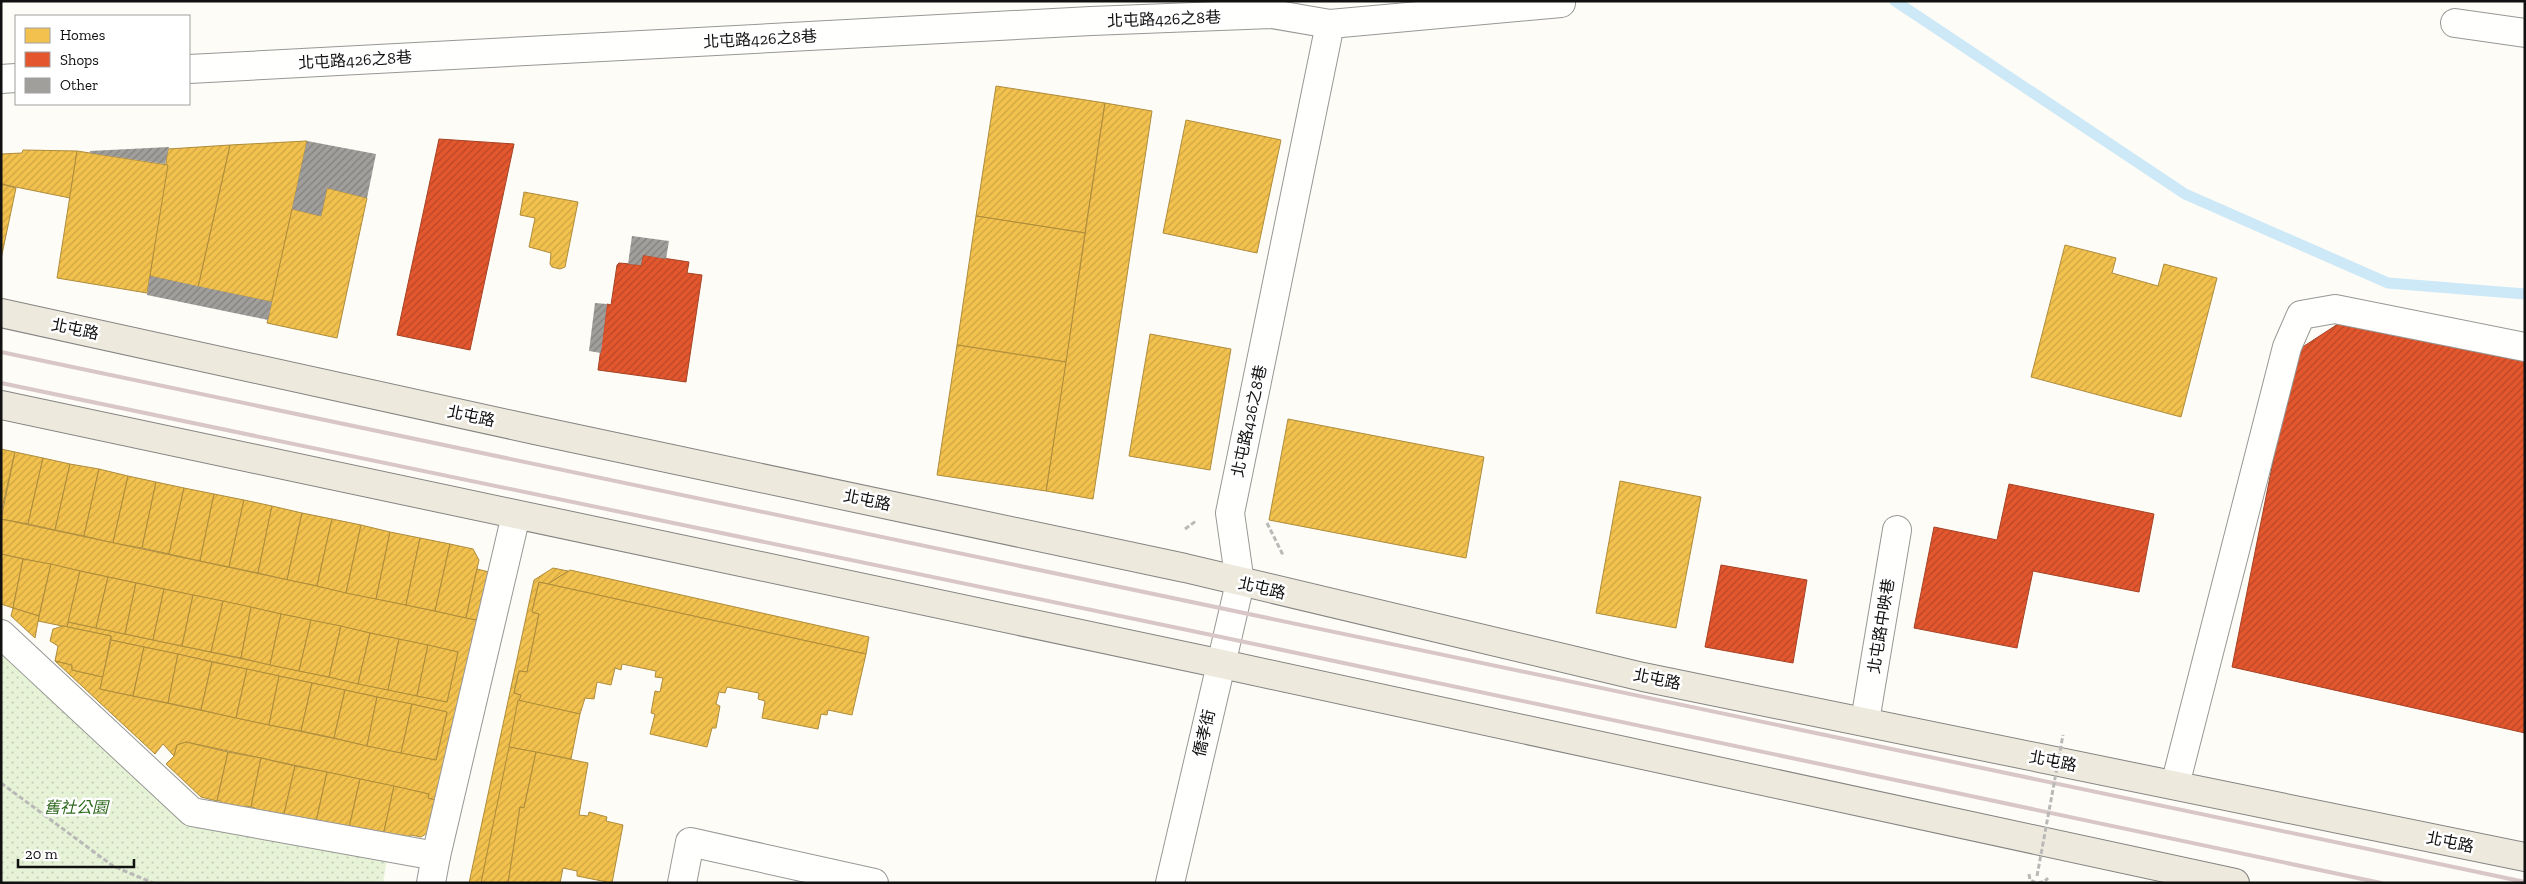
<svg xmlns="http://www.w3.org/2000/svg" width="2526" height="884" font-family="'Zilla Slab','Noto Sans TC',serif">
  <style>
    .park { fill: url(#park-dots) }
    .homes { fill: url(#homes-hatch); stroke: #ae8c3c }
    .shops { fill: url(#shops-hatch); stroke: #a54225 }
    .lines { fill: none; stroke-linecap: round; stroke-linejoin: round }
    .stream { stroke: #cde8f7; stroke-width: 11 }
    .building { fill: url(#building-hatch) }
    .minor-casing { stroke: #979795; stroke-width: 30 }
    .major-casing { stroke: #858482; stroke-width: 30 }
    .path { stroke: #b9b9b8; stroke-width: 3; stroke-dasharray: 5 2.5; stroke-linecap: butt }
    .minor { stroke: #fffffe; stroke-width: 28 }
    .major { stroke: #ede9dc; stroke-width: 28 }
    .rail { stroke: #d9c6c7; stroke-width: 4 }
    .path-bridge { stroke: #b9b9b8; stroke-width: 3; stroke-dasharray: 5 2.5; stroke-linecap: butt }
    .labels { text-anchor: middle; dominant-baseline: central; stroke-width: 5; stroke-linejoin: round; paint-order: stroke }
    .street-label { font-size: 16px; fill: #111; stroke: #fff }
    .park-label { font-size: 16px; font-style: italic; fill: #2f6b1f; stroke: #fff }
  </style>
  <defs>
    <pattern id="park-dots" width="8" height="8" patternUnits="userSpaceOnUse" patternTransform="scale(1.25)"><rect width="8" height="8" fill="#e7f3d7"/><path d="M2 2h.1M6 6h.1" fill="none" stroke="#c5cfb8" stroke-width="1.8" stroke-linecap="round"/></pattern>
    <pattern id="homes-hatch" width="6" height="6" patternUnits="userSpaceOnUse" patternTransform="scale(1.25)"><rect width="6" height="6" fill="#f2c14e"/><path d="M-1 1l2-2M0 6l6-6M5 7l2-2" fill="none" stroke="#cea543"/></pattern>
    <pattern id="shops-hatch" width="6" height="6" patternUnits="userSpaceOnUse" patternTransform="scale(1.25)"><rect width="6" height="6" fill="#e4572e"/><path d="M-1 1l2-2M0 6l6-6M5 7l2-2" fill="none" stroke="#b74726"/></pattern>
    <pattern id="building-hatch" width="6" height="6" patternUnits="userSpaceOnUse" patternTransform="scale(1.25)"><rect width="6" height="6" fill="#a19f9c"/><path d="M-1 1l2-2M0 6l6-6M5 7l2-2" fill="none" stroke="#82807e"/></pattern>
  </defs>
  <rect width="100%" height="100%" fill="#fdfcf7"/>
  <path class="park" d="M 1,634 L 193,816 L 387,860 L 383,883 L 1,883 Z"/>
  <g class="homes">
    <path d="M 996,86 L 1105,103 L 1085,233 L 976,216 Z"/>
    <path d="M 1105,103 L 1152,111 L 1093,499 L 1046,491 Z"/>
    <path d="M 1186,120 L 1281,140 L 1257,253 L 1163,233 Z"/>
    <path d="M 307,141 L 272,302 L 198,287 L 230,145 Z"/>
    <path d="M 230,145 L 198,287 L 150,276 L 168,149 Z"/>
    <path d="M 23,150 L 77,151 L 70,198 L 1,184 L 1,154 L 22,153 Z"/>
    <path d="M 77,151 L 168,165 L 147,293 L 57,278 Z"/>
    <path d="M 1,184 L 16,188 L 1,259 Z"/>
    <path d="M 327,188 L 367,198 L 337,338 L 267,323 L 292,209 L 321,216 Z"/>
    <path d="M 524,192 L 578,202 L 565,267 L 560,269 L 552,267 L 550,264 L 551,253 L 529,247 L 535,218 L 520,215 Z"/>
    <path d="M 976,216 L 1085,233 L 1066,362 L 957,345 Z"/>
    <path d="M 2065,245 L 2116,258 L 2112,273 L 2158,286 L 2164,264 L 2217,278 L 2181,417 L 2031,377 Z"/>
    <path d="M 1150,334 L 1231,349 L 1210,470 L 1129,456 Z"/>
    <path d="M 957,345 L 1066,362 L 1046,491 L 937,475 Z"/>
    <path d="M 1288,419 L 1484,457 L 1466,558 L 1269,520 Z"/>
    <path d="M 1,449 L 15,452 L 1,513 Z"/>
    <path d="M 15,452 L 43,458 L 28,524 L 1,519 Z"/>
    <path d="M 43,458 L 70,464 L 55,530 L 28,524 Z"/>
    <path d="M 70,464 L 99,469 L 84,536 L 55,530 Z"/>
    <path d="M 99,469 L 128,476 L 113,543 L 84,536 Z"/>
    <path d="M 128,476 L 156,482 L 142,548 L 113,543 Z"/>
    <path d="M 1620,481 L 1701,497 L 1676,628 L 1596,613 Z"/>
    <path d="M 156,482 L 184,488 L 169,554 L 142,548 Z"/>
    <path d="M 184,488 L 214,494 L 200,561 L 169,554 Z"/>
    <path d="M 214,494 L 244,500 L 229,567 L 200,561 Z"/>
    <path d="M 244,500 L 272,506 L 258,573 L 229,567 Z"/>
    <path d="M 272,506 L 302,513 L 287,580 L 258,573 Z"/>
    <path d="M 302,513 L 332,519 L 317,586 L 287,580 Z"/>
    <path d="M 1,519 L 477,620 L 438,801 L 428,798 L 429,794 L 186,742 L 177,745 L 174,756 L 163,744 L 155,754 L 55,661 L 72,665 L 72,670 L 103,677 L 100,689 L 436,760 L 447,712 L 111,640 L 111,636 L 67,627 L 68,622 L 447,702 L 458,652 L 1,554 Z"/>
    <path d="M 332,519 L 361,525 L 346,593 L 317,586 Z"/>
    <path d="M 361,525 L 390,532 L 376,599 L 346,593 Z"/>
    <path d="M 390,532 L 420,538 L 406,605 L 376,599 Z"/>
    <path d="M 420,538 L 450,544 L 435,611 L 406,605 Z"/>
    <path d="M 450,544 L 473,549 L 479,560 L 466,618 L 435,611 Z"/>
    <path d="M 1,554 L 23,559 L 13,608 L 1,604 Z"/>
    <path d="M 23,559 L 51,564 L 39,616 L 13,608 Z"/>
    <path d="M 51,564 L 80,571 L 67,627 L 38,621 Z"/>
    <path d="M 553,568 L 568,571 L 548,584 L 539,582 L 532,612 L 539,614 L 527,672 L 519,671 L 514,693 L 521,695 L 481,883 L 469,883 L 534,580 Z"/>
    <path d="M 477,569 L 489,572 L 477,620 L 466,618 Z"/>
    <path d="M 570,570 L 869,637 L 866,654 L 548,584 Z"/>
    <path d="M 80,571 L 108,577 L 96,628 L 68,622 Z"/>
    <path d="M 108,577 L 136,583 L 125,634 L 96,628 Z"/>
    <path d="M 539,582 L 866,654 L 852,715 L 828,710 L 827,715 L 821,714 L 818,729 L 762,718 L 765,701 L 758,699 L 759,693 L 727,687 L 725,693 L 719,692 L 716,704 L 720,706 L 716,728 L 712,728 L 707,747 L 650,734 L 655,714 L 651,713 L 655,691 L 660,692 L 663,678 L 655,677 L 656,671 L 622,664 L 621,670 L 615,668 L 611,685 L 597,682 L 594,699 L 585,698 L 580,714 L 519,701 L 521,695 L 514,693 L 519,671 L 527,672 L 539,614 L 532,612 Z"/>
    <path d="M 136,583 L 164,589 L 153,640 L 125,634 Z"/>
    <path d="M 164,589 L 193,595 L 182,646 L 153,640 Z"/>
    <path d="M 193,595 L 223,601 L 211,652 L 182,646 Z"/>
    <path d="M 223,601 L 251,607 L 241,658 L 211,652 Z"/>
    <path d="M 251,607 L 281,614 L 270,665 L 241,658 Z"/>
    <path d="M 13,608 L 39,616 L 35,638 L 11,616 Z"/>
    <path d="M 281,614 L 311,620 L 299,671 L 270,665 Z"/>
    <path d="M 311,620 L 341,626 L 329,677 L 299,671 Z"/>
    <path d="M 63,626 L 111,636 L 103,677 L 72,670 L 72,665 L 55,661 L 58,646 L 50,641 L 53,629 Z"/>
    <path d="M 341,626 L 370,633 L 358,684 L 329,677 Z"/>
    <path d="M 370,633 L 399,639 L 388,690 L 358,684 Z"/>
    <path d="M 399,639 L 428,645 L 417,696 L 388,690 Z"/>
    <path d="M 111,640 L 144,647 L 133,696 L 100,689 Z"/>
    <path d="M 428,645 L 458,652 L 447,702 L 417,696 Z"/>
    <path d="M 144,647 L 178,654 L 168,703 L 133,696 Z"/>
    <path d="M 178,654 L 212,662 L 201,710 L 168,703 Z"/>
    <path d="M 212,662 L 247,669 L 236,718 L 201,710 Z"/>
    <path d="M 247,669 L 279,676 L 269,725 L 236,718 Z"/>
    <path d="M 279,676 L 312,683 L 301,731 L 269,725 Z"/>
    <path d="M 312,683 L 345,690 L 334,738 L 301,731 Z"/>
    <path d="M 345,690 L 377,697 L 367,746 L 334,738 Z"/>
    <path d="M 377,697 L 412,704 L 401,753 L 367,746 Z"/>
    <path d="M 518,700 L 580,714 L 571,759 L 509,747 Z"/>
    <path d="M 412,704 L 447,712 L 436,760 L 401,753 Z"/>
    <path d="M 186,742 L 228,752 L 217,801 L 201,797 L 166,764 L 174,756 L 177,745 Z"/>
    <path d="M 509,747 L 536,752 L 524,808 L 520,807 L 508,883 L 481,883 Z"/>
    <path d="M 228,752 L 261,758 L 251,807 L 246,806 L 245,810 L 222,805 L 221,801 L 217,801 Z"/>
    <path d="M 536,752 L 588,763 L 579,815 L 588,816 L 589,812 L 607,817 L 606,821 L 623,825 L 612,883 L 577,876 L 577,871 L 563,868 L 560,883 L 508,883 L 520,807 L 524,808 Z"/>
    <path d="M 261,758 L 295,766 L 284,814 L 279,813 L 279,816 L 253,812 L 255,808 L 251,807 Z"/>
    <path d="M 295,766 L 327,772 L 316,822 L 287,819 L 288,815 L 284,814 Z"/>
    <path d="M 327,772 L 360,779 L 349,828 L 316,822 Z"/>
    <path d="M 360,779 L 394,786 L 383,836 L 349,828 Z"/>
    <path d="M 394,786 L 429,794 L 428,798 L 438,801 L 432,830 L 421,837 L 411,835 L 397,843 L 383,836 Z"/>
  </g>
  <g class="shops">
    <path d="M 439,139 L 514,144 L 470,350 L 397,335 Z"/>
    <path d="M 643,255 L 689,262 L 687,273 L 702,275 L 686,382 L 598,370 L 607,304 L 611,305 L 617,265 L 619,263 L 641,265 Z"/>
    <path d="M 2344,320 L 2525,360 L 2525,733 L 2232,667 L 2295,352 Z"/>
    <path d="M 2009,484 L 2154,514 L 2139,592 L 2033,571 L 2017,648 L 1914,628 L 1934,527 L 1997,540 Z"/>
    <path d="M 1721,565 L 1807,580 L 1793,663 L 1705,647 Z"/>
  </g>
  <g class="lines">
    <path class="stream" d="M 1895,1 L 2185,194 L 2388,283 L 2525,294"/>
  </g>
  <g class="building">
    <path d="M 307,141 L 376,154 L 367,198 L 327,188 L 321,216 L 292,209 Z"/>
    <path d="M 169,147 L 165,164 L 90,153 L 90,151 Z"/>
    <path d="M 632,236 L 669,241 L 666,259 L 643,255 L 641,265 L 628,264 Z"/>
    <path d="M 150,276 L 272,302 L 268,320 L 147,295 Z"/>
    <path d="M 595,303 L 607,304 L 601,353 L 589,351 Z"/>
  </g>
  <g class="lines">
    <g class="minor-casing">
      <g id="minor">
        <path d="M 2455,23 L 2525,33"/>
        <path d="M 189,69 L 1091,21 L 1272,14 L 1330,24"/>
        <path d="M 1,79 L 16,78"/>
        <path d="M 1,634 L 192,812 L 436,856"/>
        <path d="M 1865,721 L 1897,530"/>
        <path d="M 2175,785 L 2287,347 L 2301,315 L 2335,309 L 2525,347"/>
        <path d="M 431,883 L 436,856 L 516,515"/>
        <path d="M 682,883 L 690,842 L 874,883"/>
        <path d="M 1170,883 L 1240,583 L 1230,513 L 1330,24 L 1561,3"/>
      </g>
    </g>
    <g class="major-casing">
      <g id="major">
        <path d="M 1,313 L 535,430 L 1185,568 L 1643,677 L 2525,857"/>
        <path d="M 1,405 L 1222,664 L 2235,883"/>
      </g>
    </g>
    <g class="path">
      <path d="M 1267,523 L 1283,555"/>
      <path d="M 1185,529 L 1196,521"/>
      <path d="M 1,783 L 113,866 L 153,883"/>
      <path d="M 2029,874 L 2030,880 L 2036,883 L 2044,882 L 2048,878"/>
    </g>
    <use href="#minor" class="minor"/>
    <use href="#major" class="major"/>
    <g class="rail">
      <path d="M 1,352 L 2525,882"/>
      <path d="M 1,383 L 1221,637 L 2381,883"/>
    </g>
    <path class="path-bridge" d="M 2037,876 L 2063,735"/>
  </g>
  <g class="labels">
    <g class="street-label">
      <text transform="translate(1164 19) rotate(-2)">北屯路426之8巷</text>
      <text transform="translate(760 39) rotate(-3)">北屯路426之8巷</text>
      <text transform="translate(355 60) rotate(-3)">北屯路426之8巷</text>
      <text transform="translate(75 329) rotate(12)">北屯路</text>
      <text transform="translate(471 416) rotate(12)">北屯路</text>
      <text transform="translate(1249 421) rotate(-78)">北屯路426之8巷</text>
      <text transform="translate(867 500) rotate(12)">北屯路</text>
      <text transform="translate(1262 588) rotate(13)">北屯路</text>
      <text transform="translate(1881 626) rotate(-81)">北屯路中映巷</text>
      <text transform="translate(1657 679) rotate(12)">北屯路</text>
      <text transform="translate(1204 733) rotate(-77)">僑孝街</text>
      <text transform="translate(2053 761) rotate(11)">北屯路</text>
      <text transform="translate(2450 842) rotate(12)">北屯路</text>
    </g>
    <g class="park-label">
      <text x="76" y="807">舊社公園</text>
    </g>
  </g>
  <rect width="2526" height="884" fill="none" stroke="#111111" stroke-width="5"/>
  <rect x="15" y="15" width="175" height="90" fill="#ffffff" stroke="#a0a0a0"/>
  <rect x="25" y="28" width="25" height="15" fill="#f2c14e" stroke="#a0a0a0"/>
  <text x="60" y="40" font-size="15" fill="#111111">Homes</text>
  <rect x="25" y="52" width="25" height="15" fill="#e4572e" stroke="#a0a0a0"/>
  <text x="60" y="65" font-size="15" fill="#111111">Shops</text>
  <rect x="25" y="78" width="25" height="15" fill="#a19f9c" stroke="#a0a0a0"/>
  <text x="60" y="90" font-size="15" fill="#111111">Other</text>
  <path d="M18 859v8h116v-8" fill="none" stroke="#111111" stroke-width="2.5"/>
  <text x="25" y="859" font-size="15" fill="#111111" stroke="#ffffff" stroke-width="4" paint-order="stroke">20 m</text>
</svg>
